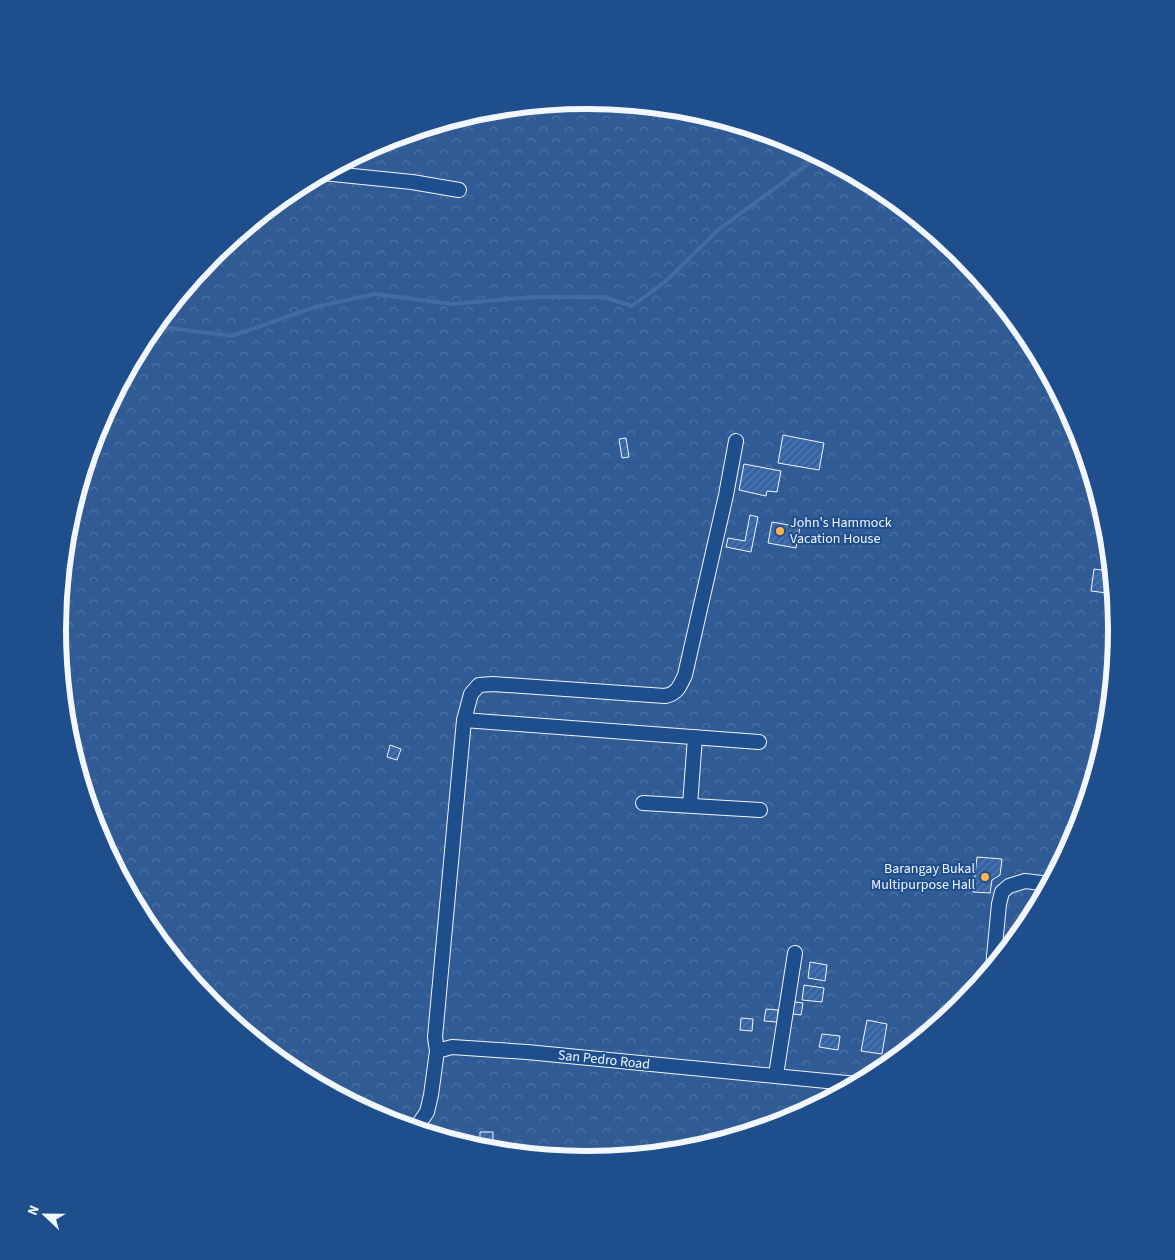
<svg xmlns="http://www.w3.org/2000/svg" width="1175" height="1260" font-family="'Source Sans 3',sans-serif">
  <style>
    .forest { fill: url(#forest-crowns); stroke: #a8bbd7 }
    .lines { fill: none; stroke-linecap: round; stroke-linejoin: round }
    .stream { stroke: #446ba0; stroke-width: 4 }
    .building { fill: url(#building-hatch); stroke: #f2f6ff }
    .minor-casing { stroke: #f2f6ff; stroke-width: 16 }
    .minor { stroke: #1f4e8c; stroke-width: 14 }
    .poi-dot { fill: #ffb74d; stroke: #1f4e8c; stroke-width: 2 }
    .labels { text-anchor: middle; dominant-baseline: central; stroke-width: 4; stroke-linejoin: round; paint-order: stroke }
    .poi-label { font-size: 14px; fill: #f2f6ff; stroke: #1f4e8c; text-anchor: start }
    .street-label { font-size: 14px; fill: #f2f6ff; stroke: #1f4e8c }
    .rim { fill: none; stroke: #f2f6ff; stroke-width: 6 }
  </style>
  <defs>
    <pattern id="forest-crowns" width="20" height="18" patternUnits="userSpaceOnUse" patternTransform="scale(1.25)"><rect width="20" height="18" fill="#305b95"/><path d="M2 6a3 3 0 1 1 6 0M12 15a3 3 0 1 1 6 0" fill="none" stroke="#4e73a5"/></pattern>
    <pattern id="building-hatch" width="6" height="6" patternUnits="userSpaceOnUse" patternTransform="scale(1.25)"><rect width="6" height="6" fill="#3563a3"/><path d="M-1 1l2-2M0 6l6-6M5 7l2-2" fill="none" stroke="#537ab1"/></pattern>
  </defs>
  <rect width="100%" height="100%" fill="#1f4e8c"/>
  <circle class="forest" cx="588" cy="630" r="528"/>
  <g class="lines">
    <path class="stream" d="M 155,326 L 232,336 L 315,307 L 375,294 L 452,304 L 534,297 L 604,297 L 632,306 L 667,280 L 718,230 L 819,156"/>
  </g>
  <g class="building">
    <path d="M 783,435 L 824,443 L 819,470 L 778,463 Z"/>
    <path d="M 626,438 L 629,457 L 622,458 L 619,439 Z"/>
    <path d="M 744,464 L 781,471 L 777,492 L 767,491 L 766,496 L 739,490 Z"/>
    <path d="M 750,515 L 758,517 L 751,552 L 726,547 L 728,538 L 745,541 Z"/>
    <path d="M 772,522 L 800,527 L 796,548 L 768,543 Z"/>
    <path d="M 1094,569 L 1109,571 L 1107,593 L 1091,591 Z"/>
    <path d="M 390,745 L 401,749 L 397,760 L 387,757 Z"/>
    <path d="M 977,857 L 1002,859 L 1000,875 L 992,880 L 990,893 L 973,892 Z"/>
    <path d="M 810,962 L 827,965 L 825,981 L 808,978 Z"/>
    <path d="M 804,985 L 824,988 L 822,1002 L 802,1000 Z"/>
    <path d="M 789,1001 L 803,1003 L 801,1015 L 787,1013 Z"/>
    <path d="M 766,1009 L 778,1010 L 777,1022 L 764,1021 Z"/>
    <path d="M 741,1018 L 753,1019 L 752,1031 L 740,1030 Z"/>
    <path d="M 867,1020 L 887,1024 L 882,1054 L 861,1051 Z"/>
    <path d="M 822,1034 L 840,1036 L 838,1050 L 819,1047 Z"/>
    <path d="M 480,1132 L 493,1132 L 493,1150 L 480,1149 Z"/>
  </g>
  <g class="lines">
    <g class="minor-casing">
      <g id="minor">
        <path d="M 323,173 L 412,182 L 459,190"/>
        <path d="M 464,720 L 759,742"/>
        <path d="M 643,803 L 760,810"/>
        <path d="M 690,805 L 695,737"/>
        <path d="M 993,967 L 999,904 L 1002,892 L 1009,886 L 1025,881 L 1050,884"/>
        <path d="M 437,1051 L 435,1037 L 464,720 L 471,694 L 479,685 L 493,684 L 665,696 C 677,694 680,686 685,675 L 726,495 L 736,441"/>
        <path d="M 776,1075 L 795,953"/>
        <path d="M 409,1127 L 418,1125 L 427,1112 L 431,1095 L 437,1051 L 452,1047 L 527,1052 L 857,1084"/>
      </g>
    </g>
    <use href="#minor" class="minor"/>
  </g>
  <g class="poi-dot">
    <circle cx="780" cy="531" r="5"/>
    <circle cx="985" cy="877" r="5"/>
  </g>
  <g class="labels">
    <g class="poi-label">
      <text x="790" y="523">John's Hammock<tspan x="790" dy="16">Vacation House</tspan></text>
      <text x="975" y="869" text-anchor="end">Barangay Bukal<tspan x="975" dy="16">Multipurpose Hall</tspan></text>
    </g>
    <g class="street-label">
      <text transform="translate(604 1060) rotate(6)">San Pedro Road</text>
    </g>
  </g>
  <path d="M0 0H1175V1260H0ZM66 630a521 521 0 1 1 1042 0a521 521 0 1 1-1042 0Z" fill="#1f4e8c" fill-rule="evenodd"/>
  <path class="rim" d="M66 630a521 521 0 1 1 1042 0a521 521 0 1 1-1042 0Z"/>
  <g transform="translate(45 1215) rotate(292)" stroke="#1f4e8c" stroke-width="4" paint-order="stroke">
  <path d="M0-4L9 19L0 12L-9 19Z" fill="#f2f6ff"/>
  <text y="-8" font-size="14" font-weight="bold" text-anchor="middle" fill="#f2f6ff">N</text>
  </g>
</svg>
